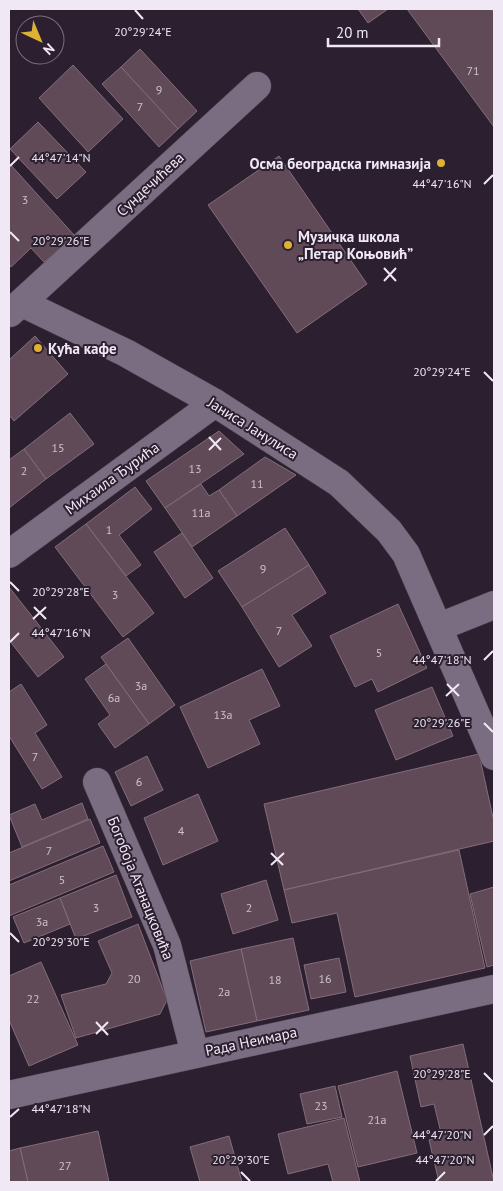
<svg xmlns="http://www.w3.org/2000/svg" width="503" height="1191" font-family="'PT Sans',sans-serif">
  <style>
    .building { fill: #604a57; stroke: #846d7b }
    .lines { fill: none; stroke-linecap: round; stroke-linejoin: round }
    .minor-casing { stroke: #483e4d; stroke-width: 29 }
    .minor { stroke: #7a6c81; stroke-width: 28 }
    .ticks { fill: none; stroke: #f0e8f4; stroke-width: 2 }
    .poi-dot { fill: #ddb133; stroke: #2b1f30; stroke-width: 2 }
    .labels { text-anchor: middle; dominant-baseline: central; stroke-width: 4; stroke-linejoin: round; paint-order: stroke }
    .number-label { font-size: 12px; fill: #ccc0cd }
    .poi-label { font-size: 15px; font-weight: bold; fill: #f0e8f4; stroke: #2b1f30; text-anchor: start }
    .street-label { font-size: 15px; fill: #f0e8f4; stroke: #2b1f30 }
    .ticks-label { font-size: 12px; text-anchor: middle; fill: #f0e8f4; stroke: #2b1f30; stroke-width: 4; stroke-linejoin: round; paint-order: stroke }
  </style>
  <rect width="100%" height="100%" fill="#2b1f30"/>
  <g class="building">
    <path d="M 358,9 L 388,9 L 368,23 Z"/>
    <path d="M 407,9 L 491,9 L 494,13 L 494,127 Z"/>
    <path d="M 140,49 L 197,111 L 178,129 L 121,67 Z"/>
    <path d="M 73,65 L 123,119 L 88,152 L 39,98 Z"/>
    <path d="M 121,67 L 178,129 L 159,147 L 102,84 Z"/>
    <path d="M 38,122 L 86,172 L 57,199 L 10,149 Z"/>
    <path d="M 279,156 L 367,284 L 297,333 L 208,205 Z"/>
    <path d="M 9,163 L 74,235 L 44,262 L 31,248 L 11,267 L 9,264 Z"/>
    <path d="M 35,336 L 68,374 L 14,421 L 9,415 L 9,360 Z"/>
    <path d="M 70,413 L 94,444 L 46,479 L 24,449 Z"/>
    <path d="M 219,431 L 244,454 L 165,508 L 146,481 Z"/>
    <path d="M 24,449 L 46,479 L 9,508 L 9,460 Z"/>
    <path d="M 265,457 L 296,475 L 237,516 L 219,490 Z"/>
    <path d="M 201,484 L 209,496 L 219,490 L 237,516 L 192,547 L 165,508 Z"/>
    <path d="M 135,487 L 152,509 L 119,535 L 141,565 L 126,576 L 86,524 Z"/>
    <path d="M 86,524 L 154,613 L 123,637 L 55,547 Z"/>
    <path d="M 285,528 L 309,565 L 242,607 L 218,571 Z"/>
    <path d="M 182,533 L 213,578 L 185,598 L 154,552 Z"/>
    <path d="M 309,565 L 326,593 L 292,615 L 312,646 L 279,667 L 242,607 Z"/>
    <path d="M 9,587 L 64,657 L 38,677 L 9,640 Z"/>
    <path d="M 398,604 L 427,668 L 378,692 L 372,679 L 355,687 L 330,636 Z"/>
    <path d="M 128,638 L 175,705 L 149,724 L 101,657 Z"/>
    <path d="M 106,664 L 149,724 L 115,748 L 98,724 L 110,715 L 85,679 Z"/>
    <path d="M 262,669 L 280,706 L 249,720 L 260,744 L 208,768 L 180,707 Z"/>
    <path d="M 21,684 L 47,725 L 35,733 L 62,777 L 42,789 L 9,736 L 9,692 Z"/>
    <path d="M 432,687 L 453,736 L 396,760 L 375,710 Z"/>
    <path d="M 479,754 L 494,822 L 494,841 L 284,890 L 264,804 Z"/>
    <path d="M 147,756 L 163,790 L 131,806 L 115,772 Z"/>
    <path d="M 198,794 L 218,841 L 163,865 L 144,818 Z"/>
    <path d="M 82,803 L 88,819 L 22,847 L 9,815 L 35,804 L 42,820 Z"/>
    <path d="M 90,819 L 100,843 L 9,881 L 9,853 Z"/>
    <path d="M 103,846 L 114,872 L 9,916 L 9,885 Z"/>
    <path d="M 459,850 L 485,968 L 355,997 L 337,913 L 292,923 L 284,890 Z"/>
    <path d="M 116,875 L 132,917 L 76,939 L 60,898 Z"/>
    <path d="M 266,880 L 278,920 L 233,934 L 221,894 Z"/>
    <path d="M 494,887 L 494,965 L 487,967 L 470,894 Z"/>
    <path d="M 60,898 L 70,924 L 24,943 L 13,917 Z"/>
    <path d="M 138,924 L 167,1000 L 160,1014 L 76,1038 L 61,995 L 106,984 L 112,973 L 98,941 Z"/>
    <path d="M 293,938 L 309,1010 L 257,1021 L 241,949 Z"/>
    <path d="M 241,949 L 257,1021 L 206,1032 L 190,961 Z"/>
    <path d="M 339,958 L 346,992 L 311,999 L 304,965 Z"/>
    <path d="M 41,962 L 78,1045 L 29,1066 L 9,1020 L 9,976 Z"/>
    <path d="M 463,1044 L 494,1182 L 439,1182 L 429,1140 L 442,1137 L 434,1104 L 421,1107 L 410,1056 Z"/>
    <path d="M 397,1071 L 417,1153 L 358,1167 L 338,1086 Z"/>
    <path d="M 335,1086 L 342,1117 L 307,1124 L 300,1094 Z"/>
    <path d="M 344,1118 L 360,1182 L 333,1182 L 328,1164 L 288,1174 L 278,1134 Z"/>
    <path d="M 98,1131 L 109,1182 L 28,1182 L 20,1148 Z"/>
    <path d="M 229,1136 L 242,1182 L 200,1182 L 190,1147 Z"/>
    <path d="M 20,1148 L 28,1182 L 9,1182 L 9,1151 Z"/>
  </g>
  <g class="lines">
    <g class="minor-casing">
      <g id="minor">
        <path d="M 22,303 L 126,353 L 215,403 L 339,483 L 389,531 L 406,554 L 494,756"/>
        <path d="M 10,313 L 257,86"/>
        <path d="M 9,554 L 215,403"/>
        <path d="M 439,627 L 494,605"/>
        <path d="M 97,782 L 167,945 L 195,1054"/>
        <path d="M 9,1095 L 494,989"/>
      </g>
    </g>
    <use href="#minor" class="minor"/>
  </g>
  <path class="ticks" d="M 135,10 L 143,19M 10,166 L 19,157M 484,184 L 493,175M 10,232 L 19,241M 384,268 L 396,281M 384,281 L 396,268M 484,372 L 493,381M 209,437 L 221,450M 209,450 L 221,438M 10,582 L 19,591M 34,607 L 46,619M 33,619 L 46,607M 10,642 L 19,633M 484,660 L 493,651M 447,684 L 459,696M 446,696 L 459,684M 484,723 L 493,732M 271,853 L 283,865M 271,865 L 284,853M 10,933 L 19,942M 96,1022 L 108,1035M 96,1034 L 108,1022M 484,1073 L 493,1082M 10,1117 L 19,1109M 484,1135 L 493,1126M 241,1172 L 250,1181M 436,1181 L 445,1172"/>
  <g class="poi-dot">
    <circle cx="441" cy="163" r="5"/>
    <circle cx="288" cy="245" r="5"/>
    <circle cx="38" cy="348" r="5"/>
  </g>
  <g class="labels">
    <g class="number-label">
      <text x="473" y="70">71</text>
      <text x="159" y="89">9</text>
      <text x="140" y="106">7</text>
      <text x="25" y="199">3</text>
      <text x="58" y="447">15</text>
      <text x="195" y="468">13</text>
      <text x="24" y="470">2</text>
      <text x="257" y="483">11</text>
      <text x="201" y="512">11a</text>
      <text x="109" y="529">1</text>
      <text x="263" y="568">9</text>
      <text x="115" y="594">3</text>
      <text x="279" y="630">7</text>
      <text x="379" y="652">5</text>
      <text x="141" y="685">3a</text>
      <text x="114" y="697">6a</text>
      <text x="223" y="714">13a</text>
      <text x="35" y="756">7</text>
      <text x="139" y="781">6</text>
      <text x="181" y="830">4</text>
      <text x="49" y="850">7</text>
      <text x="62" y="879">5</text>
      <text x="96" y="907">3</text>
      <text x="249" y="907">2</text>
      <text x="42" y="921">3a</text>
      <text x="134" y="978">20</text>
      <text x="325" y="978">16</text>
      <text x="275" y="979">18</text>
      <text x="224" y="991">2a</text>
      <text x="33" y="998">22</text>
      <text x="321" y="1105">23</text>
      <text x="377" y="1119">21a</text>
      <text x="65" y="1165">27</text>
    </g>
    <g class="poi-label">
      <text x="431" y="163" text-anchor="end">Осма београдска гимназија</text>
      <text x="298" y="236">Музичка школа<tspan x="298" dy="17">„Петар Коњовић”</tspan></text>
      <text x="48" y="348">Кућа кафе</text>
    </g>
    <g class="street-label">
      <text transform="translate(150 184) rotate(-43)">Сундечићева</text>
      <text transform="translate(253 428) rotate(32)">Јаниса Јанулиса</text>
      <text transform="translate(112 478) rotate(-36)">Михаила Ђурића</text>
      <text transform="translate(141 888) rotate(68)">Богобоја Атанацковића</text>
      <text transform="translate(251 1041) rotate(-12)">Рада Неимара</text>
    </g>
  </g>
  <g class="ticks-label">
    <text x="143" y="36">20°29'24"E</text>
    <text x="61" y="162">44°47'14"N</text>
    <text x="442" y="188">44°47'16"N</text>
    <text x="61" y="245">20°29'26"E</text>
    <text x="442" y="376">20°29'24"E</text>
    <text x="61" y="596">20°29'28"E</text>
    <text x="61" y="637">44°47'16"N</text>
    <text x="442" y="664">44°47'18"N</text>
    <text x="442" y="727">20°29'26"E</text>
    <text x="61" y="946">20°29'30"E</text>
    <text x="442" y="1078">20°29'28"E</text>
    <text x="61" y="1113">44°47'18"N</text>
    <text x="442" y="1139">44°47'20"N</text>
    <text x="241" y="1164">20°29'30"E</text>
    <text x="445" y="1164">44°47'20"N</text>
  </g>
  <rect width="503" height="1191" fill="none" stroke="#f0e8f4" stroke-width="20"/>
  <g transform="translate(40 40) rotate(136)"><circle r="24" fill="#2b1f30" stroke="#7a6f7e"/>
  <path d="M0-4L9 19L0 12L-9 19Z" fill="#ddb133"/>
  <text y="-8" font-size="14" font-weight="bold" text-anchor="middle" fill="#f0e8f4">N</text>
  </g>
  <path d="M328 38v8h111v-8" fill="none" stroke="#f0e8f4" stroke-width="2.5"/>
  <text x="336" y="38" font-size="15" fill="#f0e8f4" stroke="#2b1f30" stroke-width="4" paint-order="stroke">20 m</text>
</svg>
